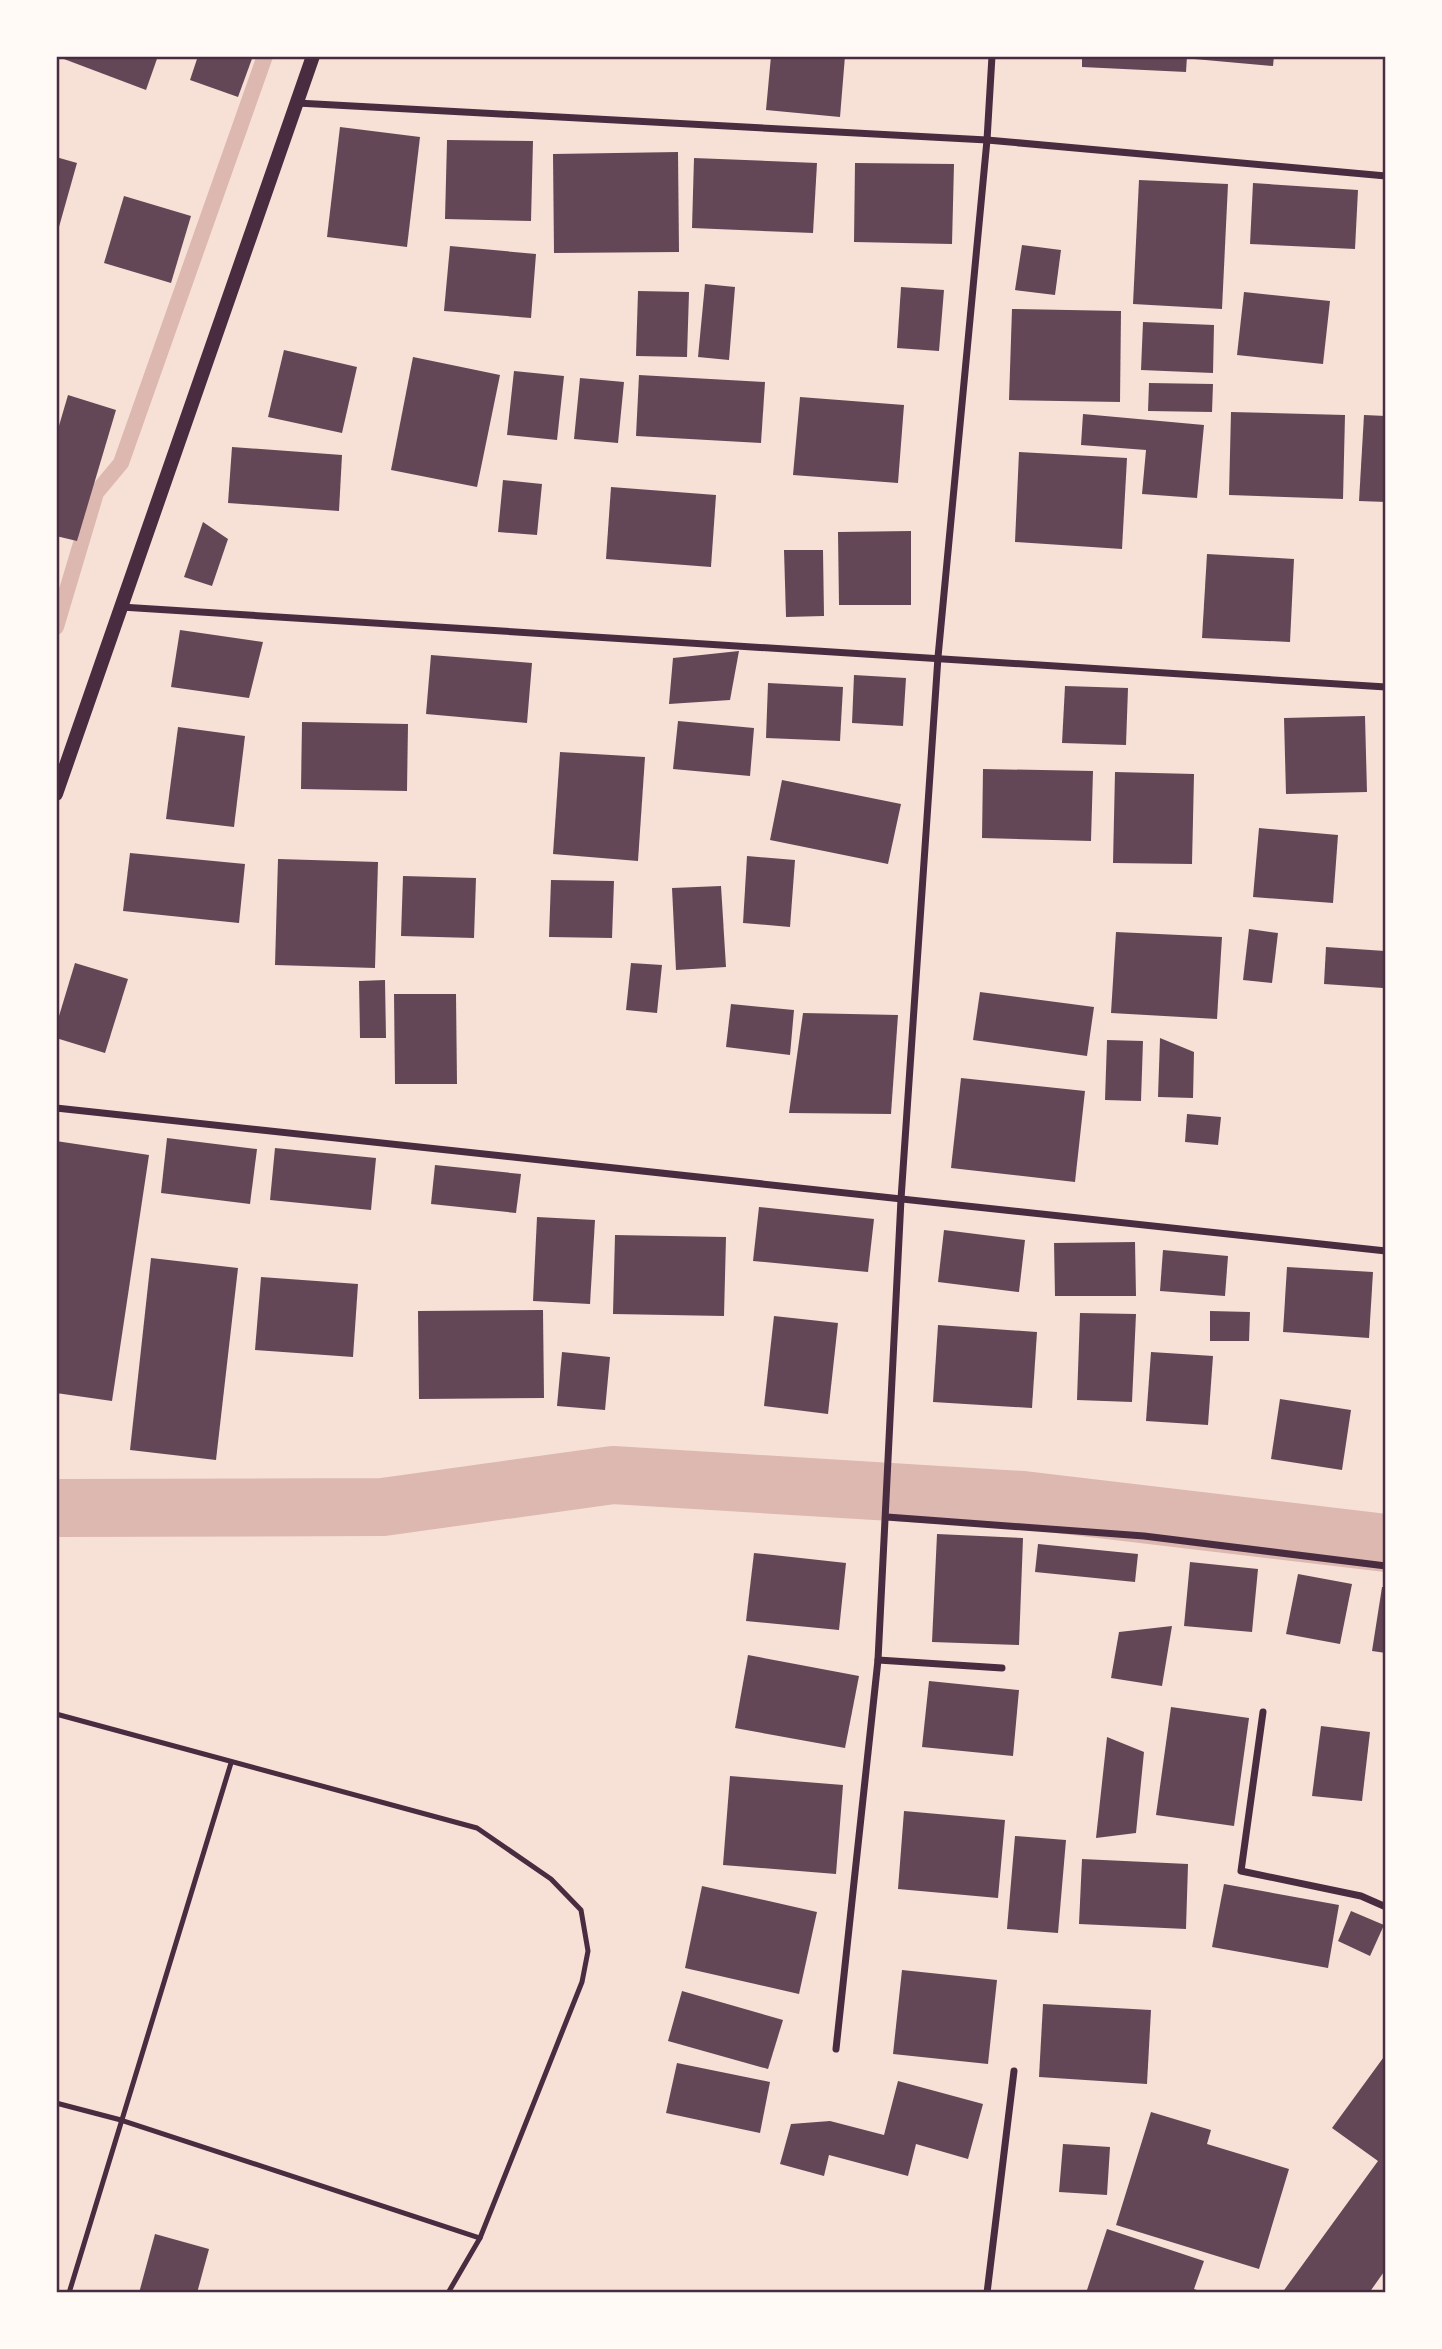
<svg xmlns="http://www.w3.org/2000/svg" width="1442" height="2349" font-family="Figtree,sans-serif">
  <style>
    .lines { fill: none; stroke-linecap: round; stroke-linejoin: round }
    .stream { stroke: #dcb8b0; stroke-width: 16 }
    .canal { stroke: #dcb8b0; stroke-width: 58 }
    .building { fill: #644757 }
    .service { stroke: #4a2c40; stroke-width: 5 }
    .minor { stroke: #4a2c40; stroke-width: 7 }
    .secondary { stroke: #4a2c40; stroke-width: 14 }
    .neatline { fill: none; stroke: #4a2c40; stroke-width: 2.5 }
  </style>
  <rect width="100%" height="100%" fill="#f7e1d7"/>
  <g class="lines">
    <path class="stream" d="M 56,627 L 96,493 L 121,463 L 265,56"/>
    <path class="canal" d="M 56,1508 L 383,1507 L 613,1475 L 1023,1500 L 1386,1543"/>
  </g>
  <g class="building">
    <path d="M 56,56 L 158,56 L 146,90 Z"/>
    <path d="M 198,56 L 253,56 L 238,97 L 190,80 Z"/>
    <path d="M 771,56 L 845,56 L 840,117 L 766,110 Z"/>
    <path d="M 1082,56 L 1187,56 L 1186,72 L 1082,67 Z"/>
    <path d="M 1195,56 L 1274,56 L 1273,66 L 1194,59 Z"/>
    <path d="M 340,127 L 420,137 L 407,247 L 327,237 Z"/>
    <path d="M 447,140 L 533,141 L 531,221 L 445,219 Z"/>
    <path d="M 678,152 L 679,252 L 554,253 L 553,154 Z"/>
    <path d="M 56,157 L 77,163 L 57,234 L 56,234 Z"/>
    <path d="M 694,158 L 817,163 L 813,233 L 692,228 Z"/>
    <path d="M 855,163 L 954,164 L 952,244 L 854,242 Z"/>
    <path d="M 1139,180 L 1228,184 L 1222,309 L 1133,304 Z"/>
    <path d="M 1253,183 L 1358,190 L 1355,249 L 1250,244 Z"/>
    <path d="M 124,196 L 191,216 L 171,283 L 104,263 Z"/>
    <path d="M 1022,245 L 1061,250 L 1055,295 L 1015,290 Z"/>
    <path d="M 450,246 L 536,254 L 531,318 L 444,311 Z"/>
    <path d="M 705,284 L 735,287 L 729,360 L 698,357 Z"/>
    <path d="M 901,287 L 944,290 L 939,351 L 897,348 Z"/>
    <path d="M 638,291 L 689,292 L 687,357 L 636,356 Z"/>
    <path d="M 1244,292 L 1330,301 L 1323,364 L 1237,355 Z"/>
    <path d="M 1012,309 L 1121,311 L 1120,402 L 1009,400 Z"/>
    <path d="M 1143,322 L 1214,325 L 1213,373 L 1141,370 Z"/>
    <path d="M 284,350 L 357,367 L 342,433 L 268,417 Z"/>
    <path d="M 413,357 L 500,375 L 477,487 L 391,470 Z"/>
    <path d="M 514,371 L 564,376 L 557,440 L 507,435 Z"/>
    <path d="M 639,375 L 765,382 L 761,443 L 636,436 Z"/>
    <path d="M 580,378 L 624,382 L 618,443 L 574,439 Z"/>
    <path d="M 1149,383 L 1213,384 L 1212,412 L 1148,411 Z"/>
    <path d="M 68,395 L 116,410 L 77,541 L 56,536 L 56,436 Z"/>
    <path d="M 800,397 L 904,405 L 898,483 L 793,475 Z"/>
    <path d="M 1231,412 L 1345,415 L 1343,499 L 1229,495 Z"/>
    <path d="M 1083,414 L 1204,425 L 1197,498 L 1142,494 L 1146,450 L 1081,445 Z"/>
    <path d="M 1364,415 L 1386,416 L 1386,502 L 1359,501 Z"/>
    <path d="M 232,447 L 342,455 L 339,511 L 228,503 Z"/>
    <path d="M 1019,452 L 1127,458 L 1122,549 L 1015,542 Z"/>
    <path d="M 503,480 L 542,484 L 537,535 L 498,532 Z"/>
    <path d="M 611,487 L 716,495 L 711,567 L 606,559 Z"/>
    <path d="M 203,522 L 228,539 L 212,586 L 184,577 Z"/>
    <path d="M 911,531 L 911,605 L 839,605 L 838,532 Z"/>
    <path d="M 784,550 L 823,550 L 824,616 L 786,617 Z"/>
    <path d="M 1207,554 L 1294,559 L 1290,642 L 1202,638 Z"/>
    <path d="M 180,630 L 263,642 L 249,698 L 171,687 Z"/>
    <path d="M 739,651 L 730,700 L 669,704 L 673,658 Z"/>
    <path d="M 431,655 L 532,663 L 527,723 L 426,714 Z"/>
    <path d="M 854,675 L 906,678 L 903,726 L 852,723 Z"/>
    <path d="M 768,683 L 843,687 L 840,741 L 766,738 Z"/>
    <path d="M 1065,686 L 1128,688 L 1126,745 L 1062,743 Z"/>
    <path d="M 1365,716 L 1367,792 L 1286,794 L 1284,718 Z"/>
    <path d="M 678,721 L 754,728 L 750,776 L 673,769 Z"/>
    <path d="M 302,722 L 408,724 L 407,791 L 301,789 Z"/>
    <path d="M 178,727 L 245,736 L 234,827 L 166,819 Z"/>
    <path d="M 560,752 L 645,757 L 638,861 L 553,854 Z"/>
    <path d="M 983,769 L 1093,771 L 1091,841 L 982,838 Z"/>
    <path d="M 1115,772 L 1194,774 L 1192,864 L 1113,863 Z"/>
    <path d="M 782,780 L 901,804 L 888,864 L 770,840 Z"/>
    <path d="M 1259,828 L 1338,835 L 1333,903 L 1253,897 Z"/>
    <path d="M 130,853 L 245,864 L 239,923 L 123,911 Z"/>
    <path d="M 747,856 L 795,860 L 790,927 L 743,923 Z"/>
    <path d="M 278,859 L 378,862 L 375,968 L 275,965 Z"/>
    <path d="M 403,876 L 476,878 L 474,938 L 401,936 Z"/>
    <path d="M 551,880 L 614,881 L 612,938 L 549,937 Z"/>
    <path d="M 721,886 L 726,967 L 676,970 L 672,888 Z"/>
    <path d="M 1249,929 L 1278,933 L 1272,983 L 1243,980 Z"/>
    <path d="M 1116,932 L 1222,937 L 1217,1019 L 1111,1013 Z"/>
    <path d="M 1326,947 L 1385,951 L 1383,988 L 1324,984 Z"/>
    <path d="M 75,963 L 128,979 L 105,1053 L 56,1038 L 56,1026 Z"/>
    <path d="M 631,963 L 662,965 L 657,1013 L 626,1010 Z"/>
    <path d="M 385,980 L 386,1038 L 360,1038 L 359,981 Z"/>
    <path d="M 980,992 L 1094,1007 L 1087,1056 L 973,1040 Z"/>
    <path d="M 394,994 L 456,994 L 457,1084 L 395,1084 Z"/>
    <path d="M 731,1004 L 794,1010 L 790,1055 L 726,1047 Z"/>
    <path d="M 803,1013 L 898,1015 L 891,1114 L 789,1113 Z"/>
    <path d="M 1160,1038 L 1194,1052 L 1193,1098 L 1158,1097 Z"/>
    <path d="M 1107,1040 L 1143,1041 L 1141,1101 L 1105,1100 Z"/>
    <path d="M 961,1078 L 1085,1091 L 1075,1182 L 951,1168 Z"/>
    <path d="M 1187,1114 L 1221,1117 L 1218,1145 L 1185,1142 Z"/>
    <path d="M 167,1138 L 257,1149 L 250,1204 L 161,1193 Z"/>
    <path d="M 56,1141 L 149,1155 L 112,1401 L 56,1393 Z"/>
    <path d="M 275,1148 L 376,1158 L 371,1210 L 270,1200 Z"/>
    <path d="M 435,1165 L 521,1174 L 516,1213 L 431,1204 Z"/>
    <path d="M 759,1207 L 874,1219 L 868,1272 L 753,1261 Z"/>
    <path d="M 537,1217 L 595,1220 L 590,1304 L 533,1301 Z"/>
    <path d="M 944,1230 L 1025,1240 L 1019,1292 L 938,1282 Z"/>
    <path d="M 615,1235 L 726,1237 L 724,1316 L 613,1314 Z"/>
    <path d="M 1135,1242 L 1136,1296 L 1055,1296 L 1054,1243 Z"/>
    <path d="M 1163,1250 L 1228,1256 L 1225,1296 L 1160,1291 Z"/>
    <path d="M 151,1258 L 238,1268 L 216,1460 L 130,1450 Z"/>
    <path d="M 1287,1267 L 1373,1272 L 1369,1338 L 1283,1332 Z"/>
    <path d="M 261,1277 L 358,1284 L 353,1357 L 255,1350 Z"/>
    <path d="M 543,1310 L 544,1398 L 419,1399 L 418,1311 Z"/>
    <path d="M 1210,1311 L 1250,1312 L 1249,1341 L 1210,1341 Z"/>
    <path d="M 1080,1313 L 1136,1314 L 1132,1402 L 1077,1400 Z"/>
    <path d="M 774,1316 L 838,1323 L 828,1414 L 764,1406 Z"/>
    <path d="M 938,1325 L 1037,1332 L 1032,1408 L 933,1402 Z"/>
    <path d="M 562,1352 L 610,1357 L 605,1410 L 557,1406 Z"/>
    <path d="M 1151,1352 L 1213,1356 L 1208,1425 L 1146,1421 Z"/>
    <path d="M 1280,1399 L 1351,1410 L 1342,1470 L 1271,1459 Z"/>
    <path d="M 937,1534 L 1023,1538 L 1019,1645 L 932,1642 Z"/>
    <path d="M 1038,1544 L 1138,1554 L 1135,1582 L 1035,1572 Z"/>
    <path d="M 754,1553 L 846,1563 L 839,1630 L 746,1621 Z"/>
    <path d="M 1190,1562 L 1258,1569 L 1252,1632 L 1184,1626 Z"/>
    <path d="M 1298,1574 L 1352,1584 L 1340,1644 L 1286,1634 Z"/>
    <path d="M 1382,1587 L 1386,1587 L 1386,1653 L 1372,1651 Z"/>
    <path d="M 1172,1626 L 1162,1686 L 1111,1678 L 1119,1632 Z"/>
    <path d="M 748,1655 L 859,1676 L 845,1748 L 735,1728 Z"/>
    <path d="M 929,1681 L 1019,1690 L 1013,1756 L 922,1747 Z"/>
    <path d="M 1171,1707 L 1249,1718 L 1234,1826 L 1156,1815 Z"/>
    <path d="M 1321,1726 L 1370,1732 L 1362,1801 L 1312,1796 Z"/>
    <path d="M 1107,1737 L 1144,1752 L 1136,1833 L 1096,1838 Z"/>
    <path d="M 730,1776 L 843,1785 L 836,1874 L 723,1865 Z"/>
    <path d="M 904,1811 L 1005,1820 L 998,1898 L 898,1889 Z"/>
    <path d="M 1015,1836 L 1066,1840 L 1058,1933 L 1007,1929 Z"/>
    <path d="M 1082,1859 L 1188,1864 L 1186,1929 L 1079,1924 Z"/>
    <path d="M 1224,1884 L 1339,1905 L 1328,1968 L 1212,1947 Z"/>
    <path d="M 702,1886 L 817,1912 L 799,1994 L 685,1968 Z"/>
    <path d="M 1351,1911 L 1384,1925 L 1370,1956 L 1338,1941 Z"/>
    <path d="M 902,1970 L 997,1980 L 988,2064 L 893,2054 Z"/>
    <path d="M 682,1991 L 783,2020 L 768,2069 L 668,2041 Z"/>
    <path d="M 1043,2004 L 1151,2010 L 1147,2084 L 1039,2077 Z"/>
    <path d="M 1386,2054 L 1386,2269 L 1369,2293 L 1282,2293 L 1378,2161 L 1332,2128 Z"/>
    <path d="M 677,2063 L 770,2082 L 760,2133 L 666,2113 Z"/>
    <path d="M 898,2081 L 983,2104 L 968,2159 L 916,2144 L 908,2176 L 829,2155 L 824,2176 L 780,2164 L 791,2124 L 830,2121 L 884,2135 Z"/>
    <path d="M 1151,2112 L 1211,2130 L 1207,2144 L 1289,2169 L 1259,2269 L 1116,2225 Z"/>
    <path d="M 1063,2144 L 1110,2147 L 1107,2195 L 1059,2192 Z"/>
    <path d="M 1107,2229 L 1204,2261 L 1194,2289 L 1206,2293 L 1086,2293 Z"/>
    <path d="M 155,2234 L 209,2249 L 197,2293 L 139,2293 Z"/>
  </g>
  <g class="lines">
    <g class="service">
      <path d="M 56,1714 L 477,1828 L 551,1879 L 581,1910 L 588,1951 L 582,1982 L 480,2238 L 448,2293"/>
      <path d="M 56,2103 L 121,2120 L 480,2238"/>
      <path d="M 69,2293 L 231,1763"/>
    </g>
    <g class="minor">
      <path d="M 297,103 L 987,140 L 1386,176"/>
      <path d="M 121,607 L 1386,687"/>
      <path d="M 56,1108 L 1386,1251"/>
      <path d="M 887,1517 L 1144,1536 L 1386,1566"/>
      <path d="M 878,1660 L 1002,1668"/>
      <path d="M 1263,1712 L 1241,1871 L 1361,1896 L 1386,1907"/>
      <path d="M 836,2049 L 878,1660 L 901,1199 L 938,657 L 987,140 L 992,56"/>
      <path d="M 987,2293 L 1014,2071"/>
    </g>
    <path class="secondary" d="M 56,794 L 313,56"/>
  </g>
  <rect width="1442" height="2349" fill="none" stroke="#fffaf5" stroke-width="116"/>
  <rect x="58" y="58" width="1326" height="2233" class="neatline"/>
</svg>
